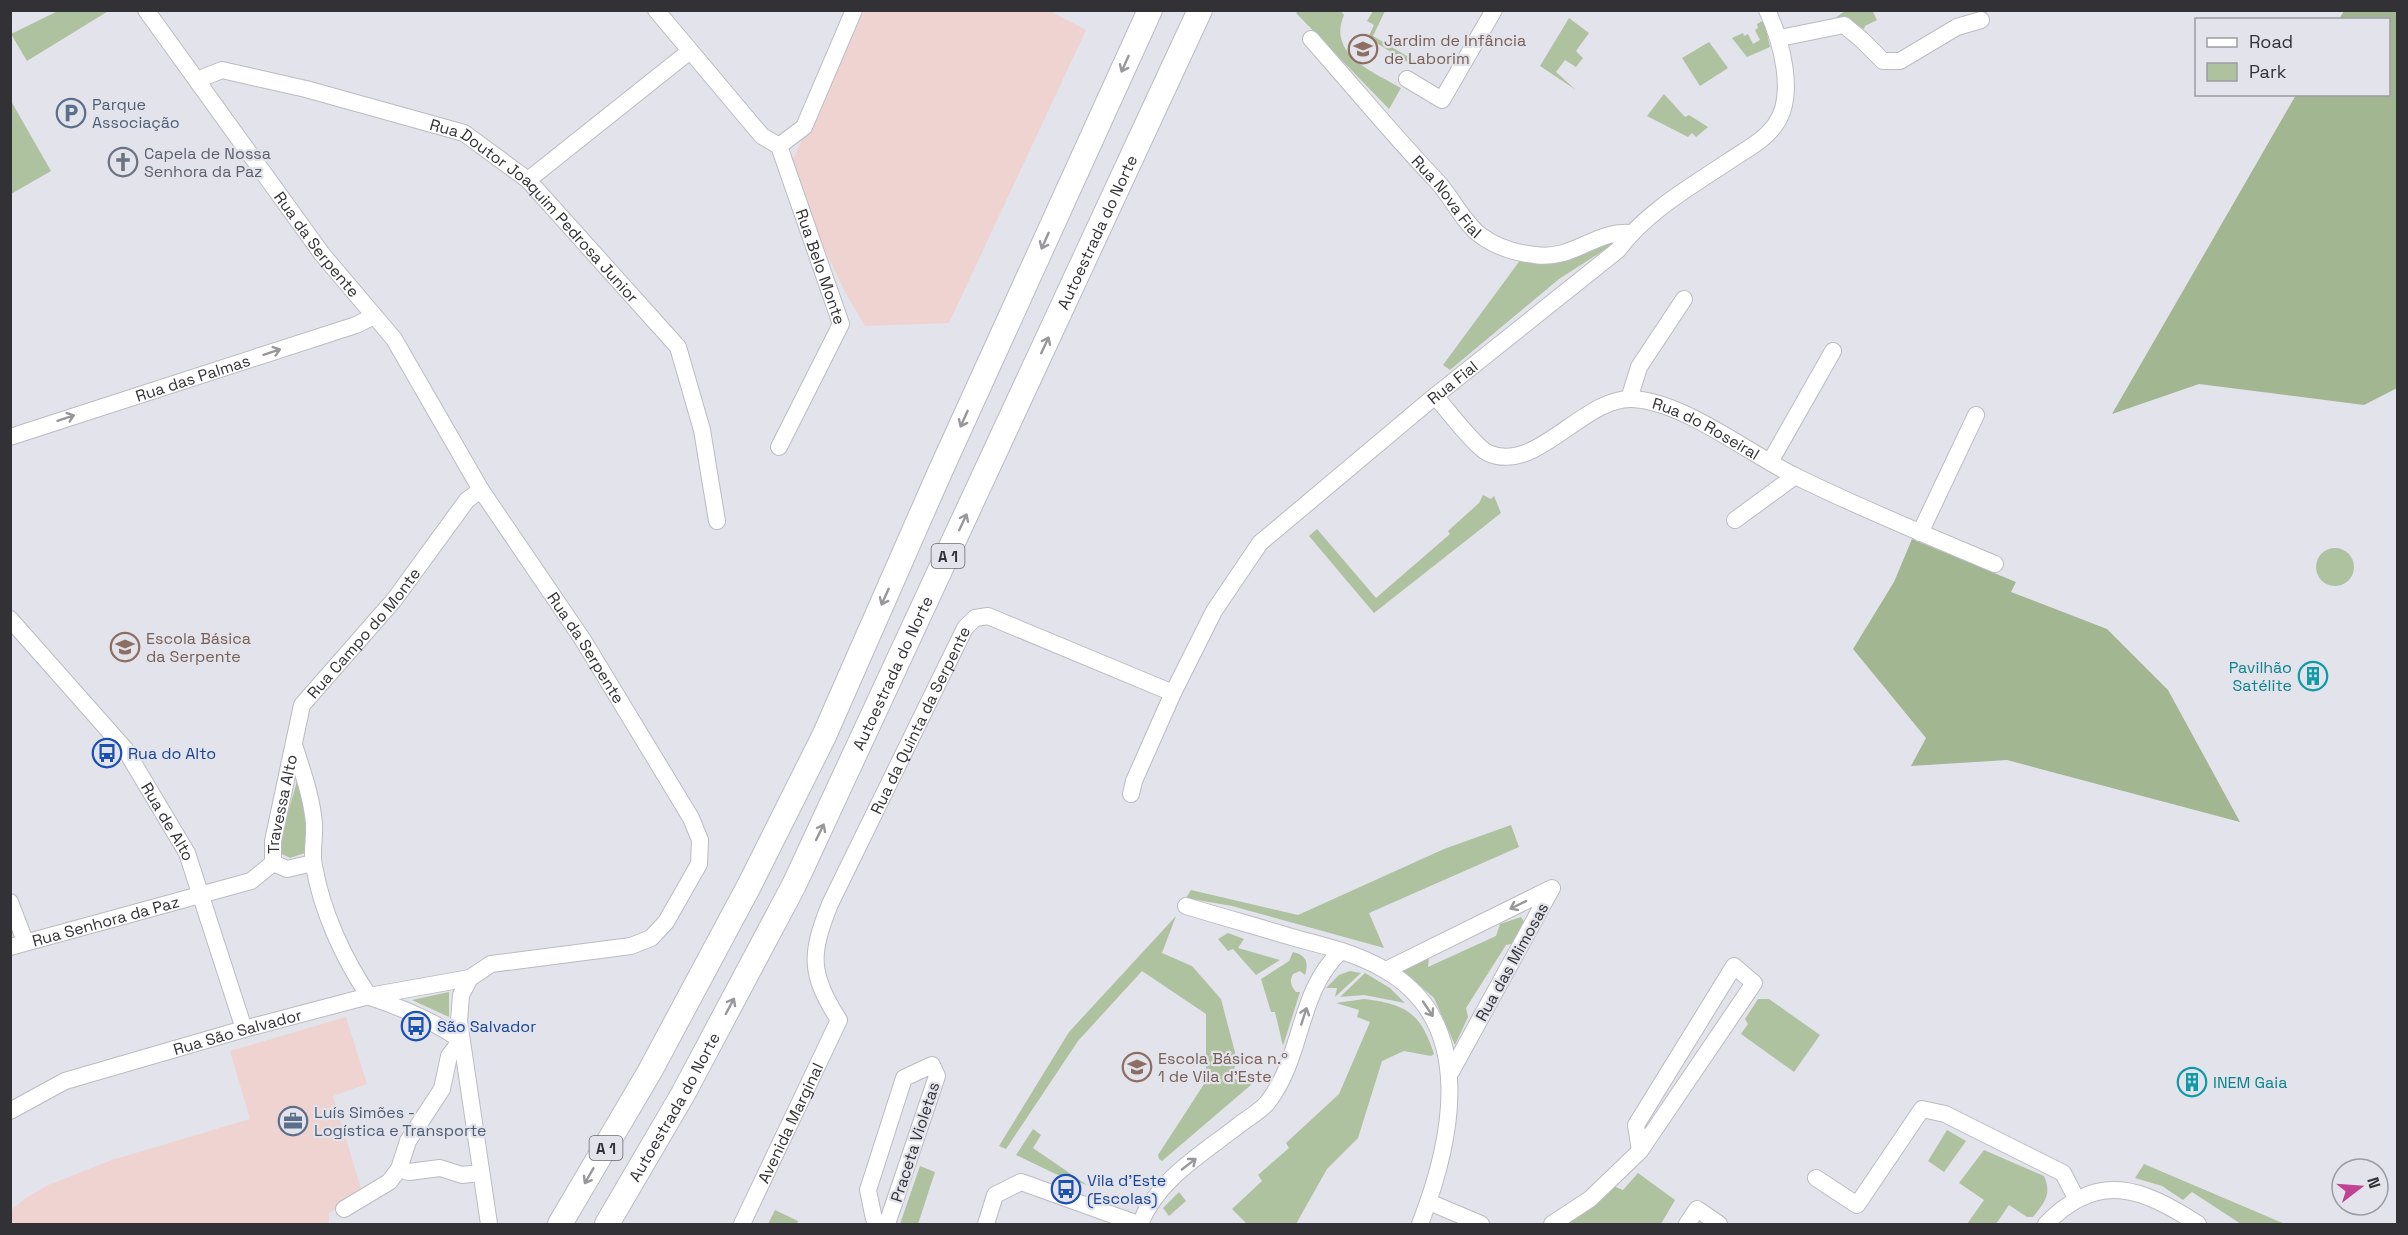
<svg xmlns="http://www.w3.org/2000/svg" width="2408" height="1235" font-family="'Space Grotesk',sans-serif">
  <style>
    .industrial { fill: #eed3d1 }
    .green { fill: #afc29f }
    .forest { fill: #a2b691 }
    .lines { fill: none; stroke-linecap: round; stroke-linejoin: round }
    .minor-casing { stroke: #babbc3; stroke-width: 18 }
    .highway-casing { stroke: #babbc3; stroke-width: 26 }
    .minor { stroke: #fff; stroke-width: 16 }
    .highway { stroke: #fff; stroke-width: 24 }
    .oneway { stroke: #98989a }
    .labels { text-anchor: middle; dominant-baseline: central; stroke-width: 4.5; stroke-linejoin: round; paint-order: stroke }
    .shield { fill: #e3e3ec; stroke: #67676d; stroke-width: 1.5 }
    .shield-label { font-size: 15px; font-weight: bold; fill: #323236 }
    .education-label { font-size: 16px; fill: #785e54; stroke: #e3e3ec; text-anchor: start }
    .service-label { font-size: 16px; fill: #4e5e75; stroke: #e3e3ec; text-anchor: start }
    .worship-label { font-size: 16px; fill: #5b616d; stroke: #e3e3ec; text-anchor: start }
    .street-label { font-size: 16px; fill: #323236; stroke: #e3e3ec }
    .culture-label { font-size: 16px; fill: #0d838f; stroke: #e3e3ec; text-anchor: end }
    .transit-label { font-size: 16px; fill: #164399; stroke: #e3e3ec; text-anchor: start }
  </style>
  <rect width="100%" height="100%" fill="#e3e3ec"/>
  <g class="industrial">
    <path d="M 864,11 L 1050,11 L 1086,30 L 949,323 L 865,326 L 845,292 L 787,171 Z"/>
    <path d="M 346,1017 L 367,1084 L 333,1096 L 363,1195 L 329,1213 L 329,1224 L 11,1224 L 10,1211 L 26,1198 L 48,1185 L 112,1160 L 250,1119 L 230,1051 Z"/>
  </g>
  <g class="green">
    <path d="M 110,10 L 27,61 L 11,34 L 58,11 Z"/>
    <path d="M 1872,10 L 1877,20 L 1865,26 L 1864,29 L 1845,19 L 1834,19 L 1845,11 Z"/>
    <path d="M 1298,11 L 1341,11 L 1344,15 C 1327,55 1374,72 1401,88 L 1389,109 L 1296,13 Z"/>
    <path d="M 1373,11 L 1385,11 L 1373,36 L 1417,62 L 1414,66 L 1368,38 L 1374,25 L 1367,21 Z"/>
    <path d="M 1569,18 L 1589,33 L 1576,51 L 1583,58 L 1576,67 L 1565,60 L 1556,72 L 1576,90 L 1540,66 Z"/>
    <path d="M 1764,20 L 1770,47 L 1747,57 L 1732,38 L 1743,33 L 1744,36 L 1748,34 L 1753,44 L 1760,40 L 1755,30 L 1758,28 L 1757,24 Z"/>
    <path d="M 1709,42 L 1728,68 L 1700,86 L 1682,58 Z"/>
    <path d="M 1664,94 L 1685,117 L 1689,115 L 1708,127 L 1696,137 L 1692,133 L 1688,137 L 1647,116 Z"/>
    <path d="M 11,101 L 51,171 L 11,194 L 10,194 Z"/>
    <path d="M 1614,241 L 1612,245 L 1559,279 L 1450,370 L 1443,365 L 1521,259 C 1560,266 1578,256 1614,241 Z"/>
    <path d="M 1483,495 L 1491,499 L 1494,496 L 1501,513 L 1374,613 L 1309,536 L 1317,529 L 1376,598 L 1450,534 L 1448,531 L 1479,503 Z"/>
    <circle cx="2335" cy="567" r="19"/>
    <path d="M 299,774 L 305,801 L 305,853 L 290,858 L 282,854 L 279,844 Z"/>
    <path d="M 1511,825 L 1519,847 L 1369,913 L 1384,948 L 1232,906 L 1186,898 L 1191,890 L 1298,915 L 1444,849 Z"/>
    <path d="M 1176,916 L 1162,953 L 1192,966 L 1221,999 L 1237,1060 L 1231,1078 L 1252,1084 L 1162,1161 L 1159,1159 L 1158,1155 L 1206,1081 L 1206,1014 L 1142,971 L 1078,1041 L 1006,1149 L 999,1146 L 1069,1032 Z"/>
    <path d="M 1521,917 L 1526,925 L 1516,943 L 1506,945 L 1466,1008 L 1468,1017 L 1455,1045 L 1434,998 L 1402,970 L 1429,957 L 1428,967 L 1496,936 L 1500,924 Z"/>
    <path d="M 1228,933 L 1244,939 L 1238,948 L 1280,960 L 1256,975 L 1233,949 L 1228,951 L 1218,939 Z"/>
    <path d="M 1293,952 C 1306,955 1309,962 1305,975 L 1300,971 L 1293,974 C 1289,981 1291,986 1296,992 L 1300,992 L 1283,1046 L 1275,1012 L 1271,1012 L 1261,979 L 1289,961 Z"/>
    <path d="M 1350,971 L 1361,973 L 1335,997 L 1337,988 L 1326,988 L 1339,975 Z"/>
    <path d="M 1365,973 L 1390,988 L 1405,1003 L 1364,995 L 1340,997 Z"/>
    <path d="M 449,992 L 449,1017 L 412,1000 Z"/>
    <path d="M 1364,999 C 1406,1004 1421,1013 1434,1054 L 1431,1056 L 1404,1051 L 1382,1061 L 1358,1138 L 1327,1169 L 1296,1224 L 1247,1224 L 1232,1209 L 1262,1181 L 1258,1175 L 1289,1148 L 1286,1143 L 1339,1094 L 1370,1022 L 1357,1017 L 1359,1010 L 1336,1003 Z"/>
    <path d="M 1758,999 L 1769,999 L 1820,1035 L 1794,1072 L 1741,1034 L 1748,1024 L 1745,1019 Z"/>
    <path d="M 1033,1129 L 1041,1135 L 1033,1148 L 1087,1185 L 1060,1176 L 1016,1155 Z"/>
    <path d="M 1947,1130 L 1966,1141 L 1944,1172 L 1928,1161 Z"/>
    <path d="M 1984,1150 L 2044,1176 C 2052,1194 2045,1202 2033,1217 L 2027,1217 L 2009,1205 L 1996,1224 L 1967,1224 L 1984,1200 L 1959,1183 Z"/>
    <path d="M 2144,1164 L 2285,1224 L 2241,1224 L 2192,1192 L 2183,1200 L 2162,1186 L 2135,1178 Z"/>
    <path d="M 920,1166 L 935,1172 L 918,1224 L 900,1224 Z"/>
    <path d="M 1638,1173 L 1675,1200 L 1661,1224 L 1568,1223 L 1613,1186 L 1623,1190 Z"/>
    <path d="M 1179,1192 L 1186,1201 L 1169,1216 L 1163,1208 Z"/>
    <path d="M 775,1210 L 798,1221 L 797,1224 L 768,1224 Z"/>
  </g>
  <g class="forest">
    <path d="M 2344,11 L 2397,11 L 2397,388 L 2364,405 L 2199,384 L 2112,414 L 2296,95 L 2388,94 L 2388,20 L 2339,19 Z"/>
    <path d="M 1912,539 L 2016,582 L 2011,592 L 2107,629 L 2168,690 L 2240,822 L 2007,760 L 1911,766 L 1926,738 L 1853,649 L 1894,582 Z"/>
  </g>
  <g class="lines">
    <g class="minor-casing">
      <g id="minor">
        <path id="s1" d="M 146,10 L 322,254 L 394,339 L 481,490 L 583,640 L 691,818 L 700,840 L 699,864 L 666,922 L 651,938 L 631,946 L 491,964 L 470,978 L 461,995 L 459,1021 L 489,1224"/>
        <path id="s2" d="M 656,10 L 762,136 L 779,146 L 841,324 L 779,447"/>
        <path d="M 1780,38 L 1844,25 L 1862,40 L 1883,61 L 1900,61 L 1957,27 L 1981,20"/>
        <path id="s3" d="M 1311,39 C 1352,85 1392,134 1434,178 C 1451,195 1462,221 1480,235 C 1496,247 1516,253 1535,255 C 1572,261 1596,230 1630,233"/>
        <path d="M 1407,79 L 1442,100 L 1494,10"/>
        <path id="s4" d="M 197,80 L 222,70 L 306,89 L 464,133 L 528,180 L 678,347 L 702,430 L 717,521"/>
        <path d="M 779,146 L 804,127 L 854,10"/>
        <path d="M 528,180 L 690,51"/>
        <path id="s5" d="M 1435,396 C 1446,408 1476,448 1488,453 C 1536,475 1583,397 1632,399 C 1683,401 1748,453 1795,476 C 1860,508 1928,536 1995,564"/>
        <path d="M 1629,399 L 1639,367 L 1684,299"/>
        <path id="s6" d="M 10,437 L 356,325 L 374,316"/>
        <path d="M 1770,462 L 1833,351"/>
        <path d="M 1735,520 L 1795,476"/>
        <path d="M 1920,533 L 1976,415"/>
        <path id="s7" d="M 10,619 L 125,749 L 187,853 L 244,1029"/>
        <path d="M 295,748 C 303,773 312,798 314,824 C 315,838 311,852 314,866 C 322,911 343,958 369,996"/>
        <path id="s8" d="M 1131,794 L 1134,781 L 1173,693 L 1214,611 L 1260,543 L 1435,396 L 1618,250 C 1646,212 1690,187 1729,161 C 1745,150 1764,141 1775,125 C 1797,96 1781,40 1767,10"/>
        <path d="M 273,863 L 287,869 L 313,863"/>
        <path d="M 10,902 L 25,941"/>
        <path d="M 1186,906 C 1222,917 1259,927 1295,938 C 1326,946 1358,954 1385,970 C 1478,1023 1452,1142 1420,1224"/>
        <path id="s9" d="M 10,947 L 251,881 L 273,863 L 273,841 L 302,705 L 394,600 L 467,500 L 481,490"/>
        <path d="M 1386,970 L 1552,888 L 1451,1072"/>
        <path d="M 370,997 C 403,1008 432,1020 461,1040"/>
        <path id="s10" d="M 10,1111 L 65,1081 L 244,1029 L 369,996 L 470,978"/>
        <path d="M 399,1169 L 409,1172 L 440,1168 L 462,1175 L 480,1173"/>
        <path d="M 1816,1178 L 1857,1205 L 1922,1109 L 1945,1114 L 2063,1173 L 2076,1198"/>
        <path d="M 1429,1202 L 1481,1224"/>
        <path d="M 344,1209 L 389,1182 L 399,1169 L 408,1141 L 442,1089 L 449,1056 L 461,1040"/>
        <path id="s11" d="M 742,1224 L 839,1020 C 809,974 810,954 830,904 L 965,628 L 975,618 L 988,616 L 1173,693"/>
        <path d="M 880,1224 L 874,1219 L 868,1190 L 904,1078 L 932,1065 L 937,1076 L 887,1224"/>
        <path d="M 986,1224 L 995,1195 L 1021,1182 L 1138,1224"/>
        <path d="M 1140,1224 C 1158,1179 1202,1154 1239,1125 C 1248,1118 1261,1111 1268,1102 C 1304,1055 1297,992 1341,951"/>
        <path d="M 1552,1224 L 1590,1199 L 1640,1151 L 1754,983 L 1734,966 L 1636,1125 L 1640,1151"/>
        <path d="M 1687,1224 L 1697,1209 L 1719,1224"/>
        <path d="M 2046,1224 C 2098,1170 2142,1188 2198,1224"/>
      </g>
    </g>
    <g class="highway-casing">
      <g id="highway">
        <path d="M 560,1224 L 650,1071 L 749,886 L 824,736 L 939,474 L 1150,10"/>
        <path id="s12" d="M 607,1224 L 683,1094 L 794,885 L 1200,10"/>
      </g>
    </g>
    <use href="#minor" class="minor"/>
    <use href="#highway" class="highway"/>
  </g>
  <defs><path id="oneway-shaft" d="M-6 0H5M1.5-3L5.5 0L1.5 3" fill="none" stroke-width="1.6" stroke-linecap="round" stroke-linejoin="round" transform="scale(1.5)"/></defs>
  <g class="oneway">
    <use href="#oneway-shaft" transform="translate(1125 64) rotate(114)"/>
    <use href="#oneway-shaft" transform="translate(1045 241) rotate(114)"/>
    <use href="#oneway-shaft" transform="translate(1045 345) rotate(-65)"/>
    <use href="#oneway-shaft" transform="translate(272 352) rotate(-18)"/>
    <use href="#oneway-shaft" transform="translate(66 418) rotate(-19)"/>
    <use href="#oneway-shaft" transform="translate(964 419) rotate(114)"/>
    <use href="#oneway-shaft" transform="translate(963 522) rotate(-65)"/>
    <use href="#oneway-shaft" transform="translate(885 597) rotate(114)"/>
    <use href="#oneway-shaft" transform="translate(820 832) rotate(-64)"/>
    <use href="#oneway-shaft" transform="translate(1518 905) rotate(154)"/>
    <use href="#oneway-shaft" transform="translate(730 1006) rotate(-62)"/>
    <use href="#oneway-shaft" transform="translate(1428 1009) rotate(56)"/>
    <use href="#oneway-shaft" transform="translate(1304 1016) rotate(-72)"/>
    <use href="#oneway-shaft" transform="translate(1189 1164) rotate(-38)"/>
    <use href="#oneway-shaft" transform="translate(589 1176) rotate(120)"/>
  </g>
  <defs>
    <g id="school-ring" transform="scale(1.5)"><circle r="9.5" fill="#e3e3ec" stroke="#8d6e63" stroke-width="1.5"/><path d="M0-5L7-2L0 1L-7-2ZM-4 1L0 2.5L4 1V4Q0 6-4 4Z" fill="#8d6e63"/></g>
    <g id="parking-ring" transform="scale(1.5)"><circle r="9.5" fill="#e3e3ec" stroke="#5c6f8a" stroke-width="1.5"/><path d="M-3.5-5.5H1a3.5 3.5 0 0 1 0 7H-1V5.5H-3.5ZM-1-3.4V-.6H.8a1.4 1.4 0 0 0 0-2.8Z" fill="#5c6f8a"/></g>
    <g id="church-ring" transform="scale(1.5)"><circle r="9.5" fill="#e3e3ec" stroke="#6b7280" stroke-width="1.5"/><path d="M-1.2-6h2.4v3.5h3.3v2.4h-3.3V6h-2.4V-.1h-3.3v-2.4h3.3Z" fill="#6b7280"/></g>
    <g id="building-ring" transform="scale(1.5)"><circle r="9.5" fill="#e3e3ec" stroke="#0f9aa8" stroke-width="1.5"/><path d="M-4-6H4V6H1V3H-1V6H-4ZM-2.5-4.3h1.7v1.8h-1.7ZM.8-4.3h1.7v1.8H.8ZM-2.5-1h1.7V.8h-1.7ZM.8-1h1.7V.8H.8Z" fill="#0f9aa8"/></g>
    <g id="bus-ring" transform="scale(1.5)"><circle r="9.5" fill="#e3e3ec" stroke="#1a4fb4" stroke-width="1.5"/><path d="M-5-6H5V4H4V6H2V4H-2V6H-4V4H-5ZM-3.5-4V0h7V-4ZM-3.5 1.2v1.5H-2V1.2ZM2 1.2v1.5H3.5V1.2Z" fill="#1a4fb4"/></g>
    <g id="office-ring" transform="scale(1.5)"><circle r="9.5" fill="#e3e3ec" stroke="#5c6f8a" stroke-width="1.5"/><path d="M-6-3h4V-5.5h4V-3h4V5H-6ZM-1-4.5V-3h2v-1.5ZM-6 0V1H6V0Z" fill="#5c6f8a"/></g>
  </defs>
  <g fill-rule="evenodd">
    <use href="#school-ring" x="1363" y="49"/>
    <use href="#parking-ring" x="71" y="113"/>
    <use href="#church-ring" x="123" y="162"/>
    <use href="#school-ring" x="125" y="647"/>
    <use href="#building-ring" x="2313" y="676"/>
    <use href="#bus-ring" x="107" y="753"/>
    <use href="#bus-ring" x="416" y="1026"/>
    <use href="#school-ring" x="1137" y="1067"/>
    <use href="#building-ring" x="2192" y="1082"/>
    <use href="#office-ring" x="293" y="1121"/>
    <use href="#bus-ring" x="1066" y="1189"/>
  </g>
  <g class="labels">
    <g class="shield">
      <rect x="931.5" y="544" width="33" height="24" rx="4.5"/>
      <rect x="589.5" y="1136" width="33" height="24" rx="4.5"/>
    </g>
    <g class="shield-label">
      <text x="948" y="556">A 1</text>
      <text x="606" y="1148">A 1</text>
    </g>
    <g class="education-label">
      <text x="1384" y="40">Jardim de Infância<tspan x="1384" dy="18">de Laborim</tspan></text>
      <text x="146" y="638">Escola Básica<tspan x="146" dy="18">da Serpente</tspan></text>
      <text x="1158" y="1058">Escola Básica n.º<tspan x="1158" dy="18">1 de Vila d'Este</tspan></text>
    </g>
    <g class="service-label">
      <text x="92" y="104">Parque<tspan x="92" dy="18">Associação</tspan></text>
      <text x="314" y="1112">Luís Simões -<tspan x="314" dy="18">Logística e Transporte</tspan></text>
    </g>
    <g class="worship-label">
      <text x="144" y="153">Capela de Nossa<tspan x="144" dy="18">Senhora da Paz</tspan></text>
    </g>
    <g class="street-label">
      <text stroke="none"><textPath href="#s3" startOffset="208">Rua Nova Fial</textPath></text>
      <text stroke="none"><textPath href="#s4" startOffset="380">Rua Doutor Joaquim Pedrosa Junior</textPath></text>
      <text stroke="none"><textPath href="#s12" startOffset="1107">Autoestrada do Norte</textPath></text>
      <text stroke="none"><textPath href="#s1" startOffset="290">Rua da Serpente</textPath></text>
      <text stroke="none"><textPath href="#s2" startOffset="312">Rua Belo Monte</textPath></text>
      <text stroke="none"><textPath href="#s6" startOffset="192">Rua das Palmas</textPath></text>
      <text stroke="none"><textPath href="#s8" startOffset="534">Rua Fial</textPath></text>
      <text stroke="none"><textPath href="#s5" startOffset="318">Rua do Roseiral</textPath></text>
      <text stroke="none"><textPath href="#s9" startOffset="534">Rua Campo do Monte</textPath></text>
      <text stroke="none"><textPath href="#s1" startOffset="776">Rua da Serpente</textPath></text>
      <text stroke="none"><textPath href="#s12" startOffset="621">Autoestrada do Norte</textPath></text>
      <text stroke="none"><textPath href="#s11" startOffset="554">Rua da Quinta da Serpente</textPath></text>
      <text stroke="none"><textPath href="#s9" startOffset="338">Travessa Alto</textPath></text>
      <text stroke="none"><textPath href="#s7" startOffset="258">Rua de Alto</textPath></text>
      <text stroke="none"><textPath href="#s9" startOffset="99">Rua Senhora da Paz</textPath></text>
      <text transform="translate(1512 962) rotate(-61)">Rua das Mimosas</text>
      <text stroke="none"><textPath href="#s10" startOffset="242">Rua São Salvador</textPath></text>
      <text stroke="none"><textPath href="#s12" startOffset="135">Autoestrada do Norte</textPath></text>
      <text stroke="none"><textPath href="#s11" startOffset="112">Avenida Marginal</textPath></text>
      <text transform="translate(915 1142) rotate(-72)">Praceta Violetas</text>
    </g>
    <g class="culture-label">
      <text x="2292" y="667">Pavilhão<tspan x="2292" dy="18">Satélite</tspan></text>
      <text x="2213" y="1082" text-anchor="start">INEM Gaia</text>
    </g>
    <g class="transit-label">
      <text x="128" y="753">Rua do Alto</text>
      <text x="437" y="1026">São Salvador</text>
      <text x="1087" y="1180">Vila d'Este<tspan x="1087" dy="18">(Escolas)</tspan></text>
    </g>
  </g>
  <rect width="2408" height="1235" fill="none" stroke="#323236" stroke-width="24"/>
  <rect x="2195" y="18" width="195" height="78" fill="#e3e3ec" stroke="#9c9ca3" stroke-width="1.5"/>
  <rect x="2207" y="38" width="30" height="9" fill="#ffffff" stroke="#9c9ca3" stroke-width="1.5"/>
  <text x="2249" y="48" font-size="18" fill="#323236">Road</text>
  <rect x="2207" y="63" width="30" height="18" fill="#afc29f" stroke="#9c9ca3" stroke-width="1.5"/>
  <text x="2249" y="78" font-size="18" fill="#323236">Park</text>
  <g transform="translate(2360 1187) rotate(73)"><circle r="28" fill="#e3e3ec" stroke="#9c9ca3" stroke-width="1.5"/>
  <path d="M0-4.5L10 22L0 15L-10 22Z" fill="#c14290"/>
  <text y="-9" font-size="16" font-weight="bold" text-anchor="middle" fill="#323236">N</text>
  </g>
</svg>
